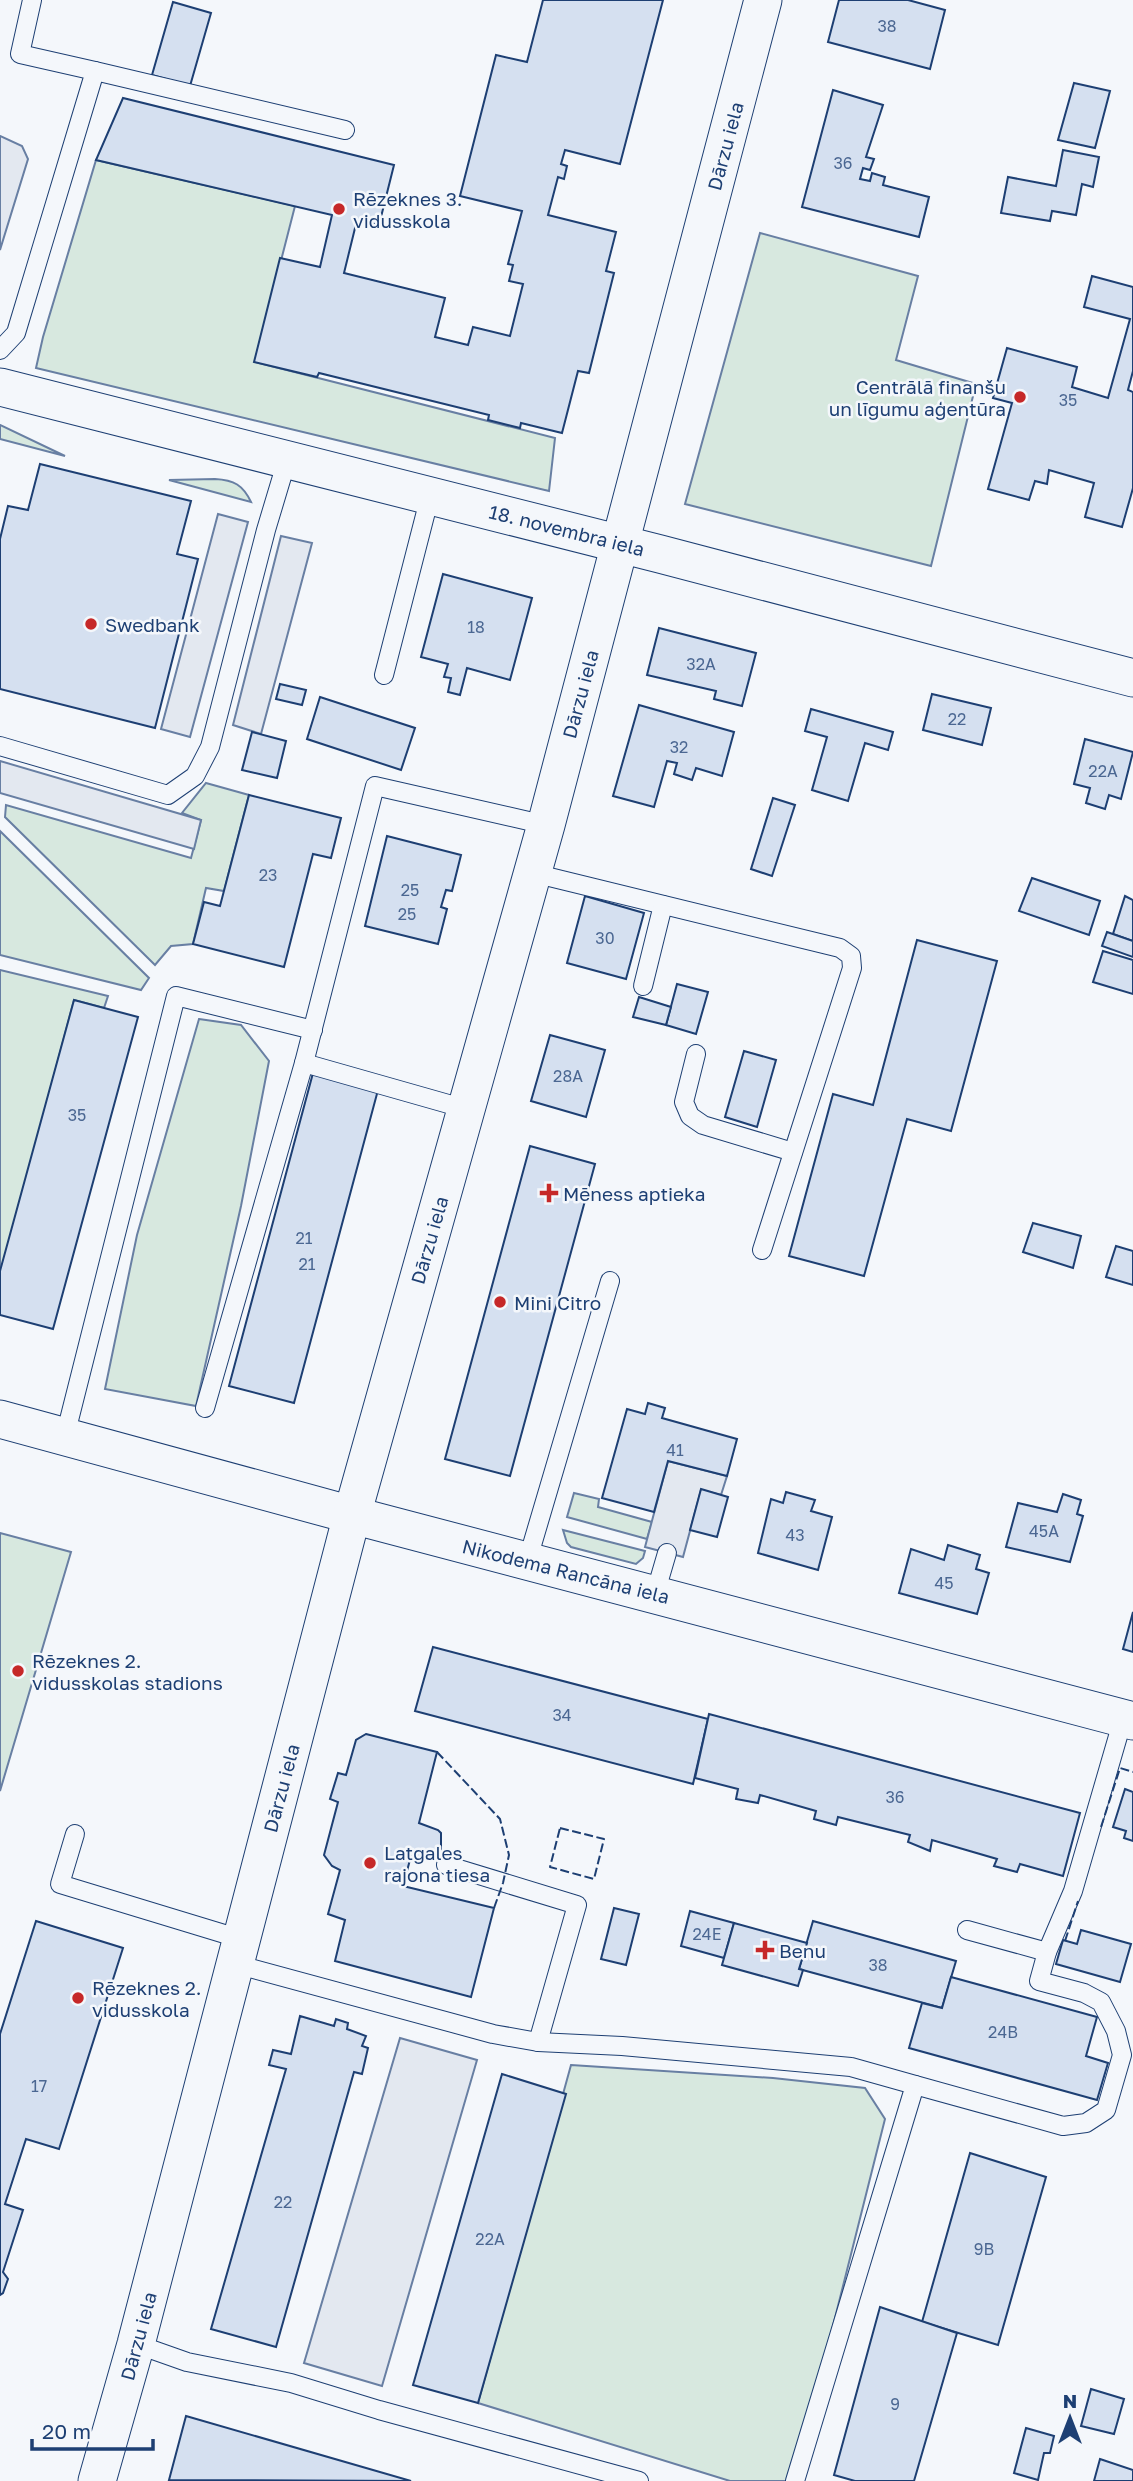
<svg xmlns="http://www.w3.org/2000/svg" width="1133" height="2481" font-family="'Golos Text',sans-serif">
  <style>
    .green { fill: #d7e8df; stroke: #687fa3; stroke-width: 2 }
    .parking { fill: #e3e8f0; stroke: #687fa3; stroke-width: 2 }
    .building { fill: #d5e0f0; stroke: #1d3f73; stroke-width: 2 }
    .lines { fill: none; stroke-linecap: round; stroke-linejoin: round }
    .service-casing { stroke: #1d3f73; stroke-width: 20 }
    .minor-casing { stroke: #1d3f73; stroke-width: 39 }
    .service { stroke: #f4f7fb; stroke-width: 18 }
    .minor { stroke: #f4f7fb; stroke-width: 37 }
    .fence { stroke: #1d3f73; stroke-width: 2; stroke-dasharray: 9 3.5; stroke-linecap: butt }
    .poi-dot { fill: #c62828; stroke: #f4f7fb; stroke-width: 2.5 }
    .labels { text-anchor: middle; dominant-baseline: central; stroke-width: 5; stroke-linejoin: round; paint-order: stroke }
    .number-label { font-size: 16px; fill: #4b6792 }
    .street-label { font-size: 19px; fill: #1d3f73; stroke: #f4f7fb }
    .poi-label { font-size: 19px; fill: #1d3f73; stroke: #f4f7fb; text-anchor: start }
  </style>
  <rect width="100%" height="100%" fill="#f4f7fb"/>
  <g class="green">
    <path d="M 96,160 L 295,206 L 255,362 L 555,438 L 549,491 L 36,368 L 43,337 Z"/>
    <path d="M 760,233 L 918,276 L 896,360 L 976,384 L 931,566 L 685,504 Z"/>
    <path d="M 0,425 L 65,456 L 0,439 Z"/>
    <path d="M 215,479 C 234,480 243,485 251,502 L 169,480 Z"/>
    <path d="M 206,783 L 249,795 L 224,891 L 206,888 L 193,944 L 171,946 L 155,965 L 5,817 L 6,805 L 191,858 L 201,820 L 182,813 Z"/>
    <path d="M 0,831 L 149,978 L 141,990 L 0,955 Z"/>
    <path d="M 0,970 L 108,996 L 104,1008 L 74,1000 L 0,1279 Z"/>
    <path d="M 199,1019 L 241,1025 L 269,1061 L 241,1206 L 196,1406 L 105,1389 L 137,1235 Z"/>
    <path d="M 574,1493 L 599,1499 L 598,1507 L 652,1522 L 647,1539 L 567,1517 Z"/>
    <path d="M 563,1530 L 645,1551 L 643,1558 L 636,1564 L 571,1547 L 567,1543 Z"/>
    <path d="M 0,1533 L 71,1552 L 0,1791 Z"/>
    <path d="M 571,2065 L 773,2078 L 865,2088 L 885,2119 L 794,2481 L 730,2481 L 478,2403 Z"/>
  </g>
  <g class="parking">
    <path d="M 0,136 L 22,146 L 28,159 L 0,250 Z"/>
    <path d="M 218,514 L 248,522 L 190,737 L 161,729 Z"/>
    <path d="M 281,536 L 312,543 L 261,734 L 233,725 Z"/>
    <path d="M 0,761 L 201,820 L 194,849 L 0,793 Z"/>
    <path d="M 668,1461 L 727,1476 L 721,1495 L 701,1490 L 683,1557 L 645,1547 Z"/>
    <path d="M 400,2038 L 477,2060 L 382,2386 L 304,2363 Z"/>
  </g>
  <g class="building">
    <path d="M 543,0 L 663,0 L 620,164 L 565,150 L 561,164 L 567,166 L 564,179 L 558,177 L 548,215 L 616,232 L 606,271 L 614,273 L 589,373 L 578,371 L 562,433 L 521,423 L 520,428 L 488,420 L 489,415 L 319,373 L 317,377 L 254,362 L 280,258 L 320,267 L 332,215 L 96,160 L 123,98 L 394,165 L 379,225 L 357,220 L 344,273 L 445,298 L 435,337 L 468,345 L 473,327 L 510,336 L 523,284 L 509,281 L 513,265 L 508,264 L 522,211 L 460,196 L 496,55 L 527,62 Z"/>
    <path d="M 839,0 L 908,0 L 945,10 L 930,69 L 828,42 Z"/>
    <path d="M 173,2 L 211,13 L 190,86 L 152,75 Z"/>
    <path d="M 1074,83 L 1110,91 L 1095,148 L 1058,140 Z"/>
    <path d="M 833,90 L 883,105 L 866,157 L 874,159 L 870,170 L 863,168 L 860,179 L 870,181 L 872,173 L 885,177 L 883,185 L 929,197 L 919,237 L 802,207 Z"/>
    <path d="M 1063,150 L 1099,157 L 1093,187 L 1082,184 L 1076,215 L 1052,211 L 1050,221 L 1001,213 L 1008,177 L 1056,186 Z"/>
    <path d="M 1092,276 L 1133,287 L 1133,371 L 1128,390 L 1133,392 L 1133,488 L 1122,527 L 1085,517 L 1094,483 L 1049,470 L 1047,484 L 1035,481 L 1029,500 L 988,489 L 1012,403 L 993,398 L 1007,348 L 1077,367 L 1072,387 L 1108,398 L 1130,319 L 1084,307 Z"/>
    <path d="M 40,464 L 191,501 L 177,554 L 198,559 L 155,728 L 0,689 L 0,539 L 8,506 L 28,510 Z"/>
    <path d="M 443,574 L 532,598 L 510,680 L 467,668 L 460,695 L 448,692 L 451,678 L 444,677 L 448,664 L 421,657 Z"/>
    <path d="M 659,628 L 756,653 L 742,706 L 714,699 L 716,691 L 647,675 Z"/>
    <path d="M 280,684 L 306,690 L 302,705 L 276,699 Z"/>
    <path d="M 932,694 L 991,708 L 982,745 L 923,730 Z"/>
    <path d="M 320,697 L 415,728 L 401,770 L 307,739 Z"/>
    <path d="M 639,705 L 734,732 L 722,776 L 696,768 L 692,780 L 674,774 L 677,763 L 667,761 L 654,807 L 613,796 Z"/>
    <path d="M 811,709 L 893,732 L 888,750 L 865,743 L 848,801 L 812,790 L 827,737 L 805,731 Z"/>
    <path d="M 252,732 L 286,741 L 277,778 L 242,770 Z"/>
    <path d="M 1085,739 L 1133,752 L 1121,799 L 1109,795 L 1105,809 L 1086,803 L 1090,788 L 1074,784 Z"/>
    <path d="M 249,795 L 341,818 L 331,858 L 313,854 L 284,967 L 193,944 L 204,902 L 220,906 Z"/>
    <path d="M 773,798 L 795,805 L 772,876 L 751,869 Z"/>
    <path d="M 387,836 L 461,855 L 452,891 L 446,890 L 441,907 L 447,909 L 438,944 L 365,926 Z"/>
    <path d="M 1032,878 L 1100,901 L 1089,935 L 1019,911 Z"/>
    <path d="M 585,896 L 644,913 L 626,979 L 567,963 Z"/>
    <path d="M 1125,896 L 1133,900 L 1133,941 L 1113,934 Z"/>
    <path d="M 1107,932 L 1133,941 L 1133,957 L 1102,946 Z"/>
    <path d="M 917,940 L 997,961 L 951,1131 L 907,1119 L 864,1276 L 789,1256 L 833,1094 L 873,1105 Z"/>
    <path d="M 1103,951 L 1133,960 L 1133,994 L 1093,982 Z"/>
    <path d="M 677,984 L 708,992 L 696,1034 L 666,1025 Z"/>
    <path d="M 639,997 L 671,1007 L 666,1025 L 633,1017 Z"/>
    <path d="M 74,1000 L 138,1017 L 53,1329 L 0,1315 L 0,1271 Z"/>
    <path d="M 550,1035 L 605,1050 L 586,1117 L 531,1101 Z"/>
    <path d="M 744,1051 L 776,1060 L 757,1127 L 725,1117 Z"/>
    <path d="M 313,1073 L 378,1090 L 294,1403 L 229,1386 Z"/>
    <path d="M 530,1146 L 595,1164 L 510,1476 L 445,1459 Z"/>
    <path d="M 1033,1223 L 1081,1236 L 1073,1268 L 1023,1252 Z"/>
    <path d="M 1116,1246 L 1133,1251 L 1133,1285 L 1106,1277 Z"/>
    <path d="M 648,1403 L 665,1408 L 662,1418 L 737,1439 L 727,1476 L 668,1461 L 654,1512 L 602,1498 L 627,1409 L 645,1414 Z"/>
    <path d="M 701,1489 L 728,1497 L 717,1537 L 690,1530 Z"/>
    <path d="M 786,1492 L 815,1500 L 811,1511 L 832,1517 L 818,1570 L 758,1553 L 771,1499 L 783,1503 Z"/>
    <path d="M 1063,1494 L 1081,1500 L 1077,1514 L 1083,1516 L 1070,1562 L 1006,1547 L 1018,1503 L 1057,1512 Z"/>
    <path d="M 948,1545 L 980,1555 L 976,1569 L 989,1573 L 977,1614 L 899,1593 L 911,1549 L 944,1560 Z"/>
    <path d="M 1133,1612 L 1133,1652 L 1123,1649 Z"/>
    <path d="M 433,1647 L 708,1719 L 693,1784 L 415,1711 Z"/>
    <path d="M 709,1714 L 1080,1813 L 1063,1876 L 1020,1864 L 1017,1872 L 994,1866 L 997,1859 L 932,1840 L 930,1851 L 908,1842 L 910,1835 L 838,1817 L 836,1825 L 814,1819 L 816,1811 L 760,1795 L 758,1803 L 736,1799 L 738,1789 L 695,1778 Z"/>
    <path d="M 366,1734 L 437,1752 L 419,1823 L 438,1830 L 441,1833 L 441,1851 L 435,1859 L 430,1860 L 411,1856 L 403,1886 L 494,1908 L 471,1997 L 335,1961 L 345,1920 L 328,1914 L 340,1870 L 332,1866 L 324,1855 L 338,1802 L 330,1799 L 338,1773 L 346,1775 L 356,1740 Z"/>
    <path d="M 1125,1789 L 1133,1792 L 1133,1841 L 1124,1838 L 1126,1831 L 1113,1827 Z"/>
    <path d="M 614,1908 L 639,1914 L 626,1965 L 601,1959 Z"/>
    <path d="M 690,1911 L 734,1923 L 724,1958 L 681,1946 Z"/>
    <path d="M 36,1921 L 123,1948 L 59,2149 L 26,2139 L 5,2204 L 23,2210 L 3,2272 L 8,2279 L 3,2293 L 0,2295 L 0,2034 Z"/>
    <path d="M 813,1921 L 956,1961 L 942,2008 L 799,1969 Z"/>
    <path d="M 734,1923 L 807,1943 L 799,1969 L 803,1970 L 798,1986 L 722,1965 Z"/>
    <path d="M 1081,1930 L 1131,1944 L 1120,1982 L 1056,1964 L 1063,1940 L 1077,1944 Z"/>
    <path d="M 951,1977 L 1097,2017 L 1086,2056 L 1108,2063 L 1097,2100 L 909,2048 L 922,2003 L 942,2008 Z"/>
    <path d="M 300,2016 L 334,2026 L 336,2019 L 348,2023 L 347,2029 L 366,2036 L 362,2046 L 368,2048 L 362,2074 L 354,2072 L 276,2347 L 211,2329 L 286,2069 L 269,2065 L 273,2050 L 291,2054 Z"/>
    <path d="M 502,2074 L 566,2094 L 478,2403 L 413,2385 Z"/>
    <path d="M 970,2153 L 1046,2177 L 998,2345 L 922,2322 Z"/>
    <path d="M 880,2307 L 957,2333 L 914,2481 L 855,2481 L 834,2475 Z"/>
    <path d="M 1091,2389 L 1124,2399 L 1114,2434 L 1081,2426 Z"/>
    <path d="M 186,2416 L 411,2481 L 169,2480 Z"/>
    <path d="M 1026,2428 L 1054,2436 L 1050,2453 L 1044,2453 L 1038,2480 L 1014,2473 Z"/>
    <path d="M 1100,2459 L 1133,2470 L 1133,2481 L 1094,2481 Z"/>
  </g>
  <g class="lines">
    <g class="service-casing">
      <g id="service">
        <path d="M 95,71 L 345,130"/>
        <path d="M 0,350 L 16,333 L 95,71 L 20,54 L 32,0"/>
        <path d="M 384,675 L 430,496"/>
        <path d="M 0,746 L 168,795 L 195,776 L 210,747 L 266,530 L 287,460"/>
        <path d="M 533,873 L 840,948 L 851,956 L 852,968 L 762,1250"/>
        <path d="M 643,986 L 663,905"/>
        <path d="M 696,1054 L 684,1102 L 690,1116 L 703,1125 L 793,1152"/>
        <path d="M 466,1109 L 304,1063 L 375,786 L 546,825"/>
        <path d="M 205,1408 L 304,1063"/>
        <path d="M 65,1436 L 176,996 L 313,1030"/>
        <path d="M 527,1562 L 610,1281"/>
        <path d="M 655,1594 L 667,1553"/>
        <path d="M 75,1834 L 60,1884 L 241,1939"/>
        <path d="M 446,1865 L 577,1905 L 538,2042"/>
        <path d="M 967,1930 L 1047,1952"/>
        <path d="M 235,1964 L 493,2034 L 538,2042 L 622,2046 L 851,2067 L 915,2085 L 795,2481"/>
        <path d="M 915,2085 L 1063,2126 L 1086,2123 L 1106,2110 L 1122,2055 L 1116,2031 L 1101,2002 L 1084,1993 L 1039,1981 L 1047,1952 L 1073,1891 L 1123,1719"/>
        <path d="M 136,2344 L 187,2362 L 291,2383 L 379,2410 L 639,2481"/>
      </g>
    </g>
    <g class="minor-casing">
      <g id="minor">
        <path d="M 0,387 L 660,554 L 1133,678"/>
        <path d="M 0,1419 L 352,1515 L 1133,1721"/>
        <path d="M 97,2481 L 136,2344 L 352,1515 L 546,825 L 763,0"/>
      </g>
    </g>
    <use href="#service" class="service"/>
    <use href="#minor" class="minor"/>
    <g class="fence">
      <path d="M 437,1752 L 500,1819 L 509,1855 L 503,1883 L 494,1908"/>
      <path d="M 1101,1827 L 1120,1768 L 1133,1772"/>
      <path d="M 560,1828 L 604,1839 L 594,1879 L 550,1867 Z"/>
      <path d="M 1065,1941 L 1078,1901"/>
    </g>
  </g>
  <g class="poi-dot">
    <circle cx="339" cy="209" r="7"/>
    <circle cx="1020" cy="397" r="7"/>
    <circle cx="91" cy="624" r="7"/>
    <path d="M545.5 1182.5h7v7h7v7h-7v7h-7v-7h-7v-7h7z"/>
    <circle cx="500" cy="1302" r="7"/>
    <circle cx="18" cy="1671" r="7"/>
    <circle cx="370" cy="1863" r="7"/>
    <path d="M761.5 1939.5h7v7h7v7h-7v7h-7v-7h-7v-7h7z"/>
    <circle cx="78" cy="1998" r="7"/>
  </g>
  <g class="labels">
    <g class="number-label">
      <text x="887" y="26">38</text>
      <text x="843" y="163">36</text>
      <text x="1068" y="400">35</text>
      <text x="476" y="627">18</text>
      <text x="701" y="664">32A</text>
      <text x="957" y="719">22</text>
      <text x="679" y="747">32</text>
      <text x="1103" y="771">22A</text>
      <text x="268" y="875">23</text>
      <text x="410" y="890">25</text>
      <text x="407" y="914">25</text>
      <text x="605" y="938">30</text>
      <text x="568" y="1076">28A</text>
      <text x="77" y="1115">35</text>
      <text x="304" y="1238">21</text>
      <text x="307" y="1264">21</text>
      <text x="675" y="1450">41</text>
      <text x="1044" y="1531">45A</text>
      <text x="795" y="1535">43</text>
      <text x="944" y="1583">45</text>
      <text x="562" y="1715">34</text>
      <text x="895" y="1797">36</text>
      <text x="707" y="1934">24E</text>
      <text x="878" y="1965">38</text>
      <text x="1003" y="2032">24B</text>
      <text x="39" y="2086">17</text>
      <text x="283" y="2202">22</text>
      <text x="490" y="2239">22A</text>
      <text x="984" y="2249">9B</text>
      <text x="895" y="2404">9</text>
    </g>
    <g class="street-label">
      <text transform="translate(725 146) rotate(-75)">Dārzu iela</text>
      <text transform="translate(567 530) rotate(14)">18. novembra iela</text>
      <text transform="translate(580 694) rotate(-75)">Dārzu iela</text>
      <text transform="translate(429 1240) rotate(-74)">Dārzu iela</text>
      <text transform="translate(566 1571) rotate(14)">Nikodema Rancāna iela</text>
      <text transform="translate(281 1788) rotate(-75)">Dārzu iela</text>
      <text transform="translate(138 2336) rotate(-75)">Dārzu iela</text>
    </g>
    <g class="poi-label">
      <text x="353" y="198">Rēzeknes 3.<tspan x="353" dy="22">vidusskola</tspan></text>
      <text x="1006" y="386" text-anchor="end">Centrālā finanšu<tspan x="1006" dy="22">un līgumu aģentūra</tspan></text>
      <text x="105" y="624">Swedbank</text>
      <text x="563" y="1193">Mēness aptieka</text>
      <text x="514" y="1302">Mini Citro</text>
      <text x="32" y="1660">Rēzeknes 2.<tspan x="32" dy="22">vidusskolas stadions</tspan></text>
      <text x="384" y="1852">Latgales<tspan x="384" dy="22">rajona tiesa</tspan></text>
      <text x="779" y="1950">Benu</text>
      <text x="92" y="1987">Rēzeknes 2.<tspan x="92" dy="22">vidusskola</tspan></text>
    </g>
  </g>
  <g transform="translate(1070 2418)" stroke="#f4f7fb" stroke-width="5" paint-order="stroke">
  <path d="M0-5L12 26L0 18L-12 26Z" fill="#1d3f73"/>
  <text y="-10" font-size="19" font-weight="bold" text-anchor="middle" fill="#1d3f73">N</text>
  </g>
  <path d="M32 2439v10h121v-10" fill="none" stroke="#1d3f73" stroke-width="3.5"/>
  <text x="42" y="2439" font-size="21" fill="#1d3f73" stroke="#f4f7fb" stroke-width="5" paint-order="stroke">20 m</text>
</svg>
